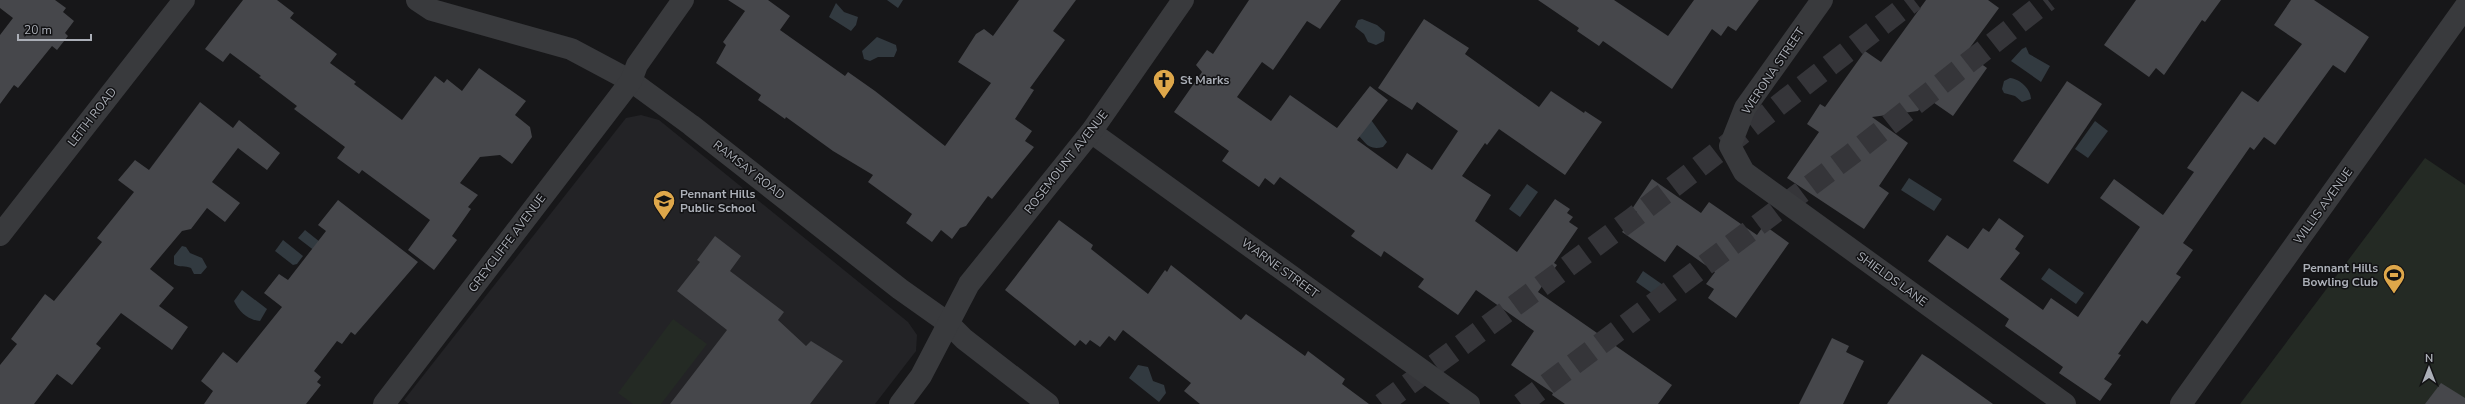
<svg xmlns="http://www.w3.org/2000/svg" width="2465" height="404" font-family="'Nunito Sans',sans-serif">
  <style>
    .built { fill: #232326 }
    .green { fill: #242a24 }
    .water { fill: #323a40 }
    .building { fill: #46474b }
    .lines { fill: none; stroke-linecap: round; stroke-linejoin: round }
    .motorway-tunnel { stroke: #353539; stroke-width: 22; stroke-dasharray: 22 11; stroke-linecap: butt }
    .minor { stroke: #393a3d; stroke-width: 22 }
    .labels { text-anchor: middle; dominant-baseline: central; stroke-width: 3; stroke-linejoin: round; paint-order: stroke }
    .street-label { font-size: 12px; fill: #abafb7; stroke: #121214 }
    .poi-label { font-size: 12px; font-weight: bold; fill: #abafb7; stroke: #121214; text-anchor: start }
  </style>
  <rect width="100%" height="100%" fill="#171719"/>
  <path class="built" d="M 641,115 L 659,120 L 908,322 L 917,335 L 916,351 L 875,404 L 409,404 L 404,400 L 626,118 Z"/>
  <g class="green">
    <path d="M 2425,158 L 2465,185 L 2465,404 L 2240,404 Z"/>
    <path d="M 673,319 L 707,344 L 661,404 L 633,404 L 618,393 Z"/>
  </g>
  <g class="water">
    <path d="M 887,0 L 903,0 L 898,8 Z"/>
    <path d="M 836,3 L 844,12 L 858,17 L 856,25 L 851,31 L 829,17 Z"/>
    <path d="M 1362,19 L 1377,25 L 1385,32 L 1384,41 L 1376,45 L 1368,42 L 1364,34 L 1355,27 L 1358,20 Z"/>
    <path d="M 877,37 L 896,45 L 897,50 L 894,57 L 878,57 L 870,61 L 864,59 L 862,51 Z"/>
    <path d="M 2026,47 L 2029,54 L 2050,66 L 2041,82 L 2011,61 L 2022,49 Z"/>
    <path d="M 2010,78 C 2020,79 2031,89 2031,99 L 2022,102 L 2015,96 L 2004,93 L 2002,89 L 2004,81 Z"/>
    <path d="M 1366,113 L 1387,142 L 1383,147 C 1367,151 1365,141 1355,132 Z"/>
    <path d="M 2095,121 L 2108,131 L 2088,158 L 2075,149 Z"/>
    <path d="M 1909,178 L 1942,199 L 1934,211 L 1901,190 Z"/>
    <path d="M 1527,184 L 1538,192 L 1520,217 L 1509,209 Z"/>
    <path d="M 305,230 L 320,242 L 324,258 L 298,238 Z"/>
    <path d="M 283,240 L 303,256 L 297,264 L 293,265 L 275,251 Z"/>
    <path d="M 182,246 L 186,247 L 190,253 L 202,258 L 207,267 L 201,274 L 194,274 L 191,268 C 185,265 180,268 174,264 L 174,256 Z"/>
    <path d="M 2049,268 L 2084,293 L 2076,304 L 2041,279 Z"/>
    <path d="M 1643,271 L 1666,287 L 1659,298 L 1636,282 Z"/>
    <path d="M 242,290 L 267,309 L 260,321 C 248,320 239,312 234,301 Z"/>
    <path d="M 1138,365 L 1148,367 L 1153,381 L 1164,385 L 1166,393 L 1159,402 L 1129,378 Z"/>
  </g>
  <g class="building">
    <path d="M 0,0 L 55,0 L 66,8 L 63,12 L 74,21 L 65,33 L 68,36 L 57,50 L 52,46 L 18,88 L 14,85 L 0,104 L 0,35 L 13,18 L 0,8 Z"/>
    <path d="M 243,0 L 277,0 L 294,13 L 290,18 L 337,54 L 330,63 L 356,82 L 354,84 L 402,120 L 435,76 L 444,83 L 447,79 L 462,91 L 479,68 L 526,101 L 515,115 L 530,127 L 532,137 L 512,164 L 500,155 L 480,157 L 460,183 L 478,195 L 468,207 L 471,209 L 452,236 L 457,240 L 434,270 L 408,250 L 430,220 L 362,170 L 359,174 L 337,158 L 345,147 L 294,109 L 297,106 L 259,77 L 261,76 L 230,53 L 223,62 L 205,49 Z"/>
    <path d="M 728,0 L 768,0 L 790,16 L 780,30 L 845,76 L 848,72 L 875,91 L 945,146 L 991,83 L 958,62 L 976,34 L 984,29 L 993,36 L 1019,0 L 1076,0 L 1053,31 L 1065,40 L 1030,88 L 1034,90 L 1015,119 L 1032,131 L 1025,141 L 1034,147 L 992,199 L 988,196 L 966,226 L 960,228 L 952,239 L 941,230 L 932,242 L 906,223 L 912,214 L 868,182 L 873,175 L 833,151 L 786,117 L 785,119 L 758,100 L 761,95 L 716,63 L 726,45 L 723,42 L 745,11 Z"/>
    <path d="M 1249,0 L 1341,0 L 1320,29 L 1307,21 L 1273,70 L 1262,62 L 1237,97 L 1271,121 L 1290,95 L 1337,128 L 1370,86 L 1388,100 L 1357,140 L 1397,169 L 1407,153 L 1432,170 L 1458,131 L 1417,102 L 1412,110 L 1378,88 L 1424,19 L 1469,48 L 1465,54 L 1539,107 L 1551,91 L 1584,113 L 1585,111 L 1602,122 L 1565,175 L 1499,129 L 1487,145 L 1485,143 L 1462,176 L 1491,195 L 1475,221 L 1517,252 L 1555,199 L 1570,209 L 1567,213 L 1573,217 L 1569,222 L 1578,228 L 1554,263 L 1557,265 L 1538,292 L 1672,385 L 1658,404 L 1565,404 L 1552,395 L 1553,393 L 1511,365 L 1534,331 L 1476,290 L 1458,315 L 1418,287 L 1424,279 L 1384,251 L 1381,257 L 1351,236 L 1355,231 L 1280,177 L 1274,185 L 1265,178 L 1259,187 L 1222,161 L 1229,151 L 1174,112 L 1202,72 L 1196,65 L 1207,50 L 1213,54 Z"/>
    <path d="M 1538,0 L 1614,0 L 1668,36 L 1694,0 L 1759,0 L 1736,31 L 1728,26 L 1721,36 L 1712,29 L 1672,89 L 1603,41 L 1599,46 L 1577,31 L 1579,28 Z"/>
    <path d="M 1926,0 L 1988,0 L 1999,8 L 1966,53 L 1987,68 L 1953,116 L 1927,98 L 1918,111 L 1872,117 L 1908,143 L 1879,186 L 1889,193 L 1864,229 L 1787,178 L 1819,132 L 1807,124 L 1820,104 L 1825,107 L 1865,51 L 1881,62 Z"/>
    <path d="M 2136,0 L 2221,0 L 2205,22 L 2202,20 L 2164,75 L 2156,68 L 2149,77 L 2104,45 Z"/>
    <path d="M 2291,0 L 2314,0 L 2369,37 L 2345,73 L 2333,65 L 2275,145 L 2264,137 L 2254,150 L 2250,147 L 2183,243 L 2193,250 L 2176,274 L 2181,277 L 2147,324 L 2142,320 L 2118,354 L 2121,355 L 2104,379 L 2112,384 L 2100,401 L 2059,373 L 2063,367 L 2005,326 L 2009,319 L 1928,261 L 1947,235 L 1968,249 L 1983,228 L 1989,232 L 1999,218 L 2024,236 L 2015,249 L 2020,253 L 2000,279 L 2043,310 L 2051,298 L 2078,317 L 2140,227 L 2100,198 L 2114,179 L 2163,215 L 2194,172 L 2187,168 L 2242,91 L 2258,102 L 2302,44 L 2274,25 Z"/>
    <path d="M 2067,81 L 2102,104 L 2048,184 L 2013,161 Z"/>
    <path d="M 200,102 L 233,128 L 239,120 L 280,153 L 267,170 L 238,148 L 212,182 L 240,203 L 225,222 L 207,208 L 191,229 L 182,231 L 150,269 L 174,288 L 159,306 L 188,327 L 172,350 L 121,313 L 96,344 L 101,348 L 72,385 L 57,374 L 34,404 L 0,404 L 0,365 L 17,344 L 11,339 L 45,294 L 54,301 L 102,242 L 97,238 L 134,192 L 118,180 L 135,160 L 149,170 Z"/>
    <path d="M 1652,179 L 1701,213 L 1709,202 L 1757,235 L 1764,225 L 1789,243 L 1736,318 L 1708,298 L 1714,289 L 1706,284 L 1715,272 L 1677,245 L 1665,262 L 1622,232 L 1637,212 L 1632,209 Z"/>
    <path d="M 338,200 L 418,262 L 355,335 L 351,332 L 342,344 L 337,341 L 314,371 L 321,377 L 317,382 L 321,385 L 306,404 L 204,404 L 213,391 L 201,381 L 223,352 L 237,363 L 282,307 L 264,293 L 279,274 L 288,280 L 326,231 L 318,225 Z"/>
    <path d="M 1059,220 L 1093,245 L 1091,249 L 1148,294 L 1165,270 L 1167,272 L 1171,265 L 1241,320 L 1246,314 L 1305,356 L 1308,351 L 1345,379 L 1342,384 L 1369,404 L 1200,404 L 1184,391 L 1191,383 L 1123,330 L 1115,341 L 1109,336 L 1100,347 L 1090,340 L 1086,345 L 1080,340 L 1075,346 L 1005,290 Z"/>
    <path d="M 715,236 L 741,256 L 730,271 L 784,312 L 778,320 L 806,346 L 811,341 L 843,361 L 810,404 L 670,404 L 727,330 L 677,291 L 700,262 L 697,260 Z"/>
    <path d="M 1832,338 L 1849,346 L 1846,352 L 1864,361 L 1843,404 L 1799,404 Z"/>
    <path d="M 1922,354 L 1933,361 L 1993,404 L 1887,404 Z"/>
    <path d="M 2441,383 L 2465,398 L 2465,404 L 2425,404 Z"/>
  </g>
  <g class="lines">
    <g class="motorway-tunnel">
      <path d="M 1382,404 L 1633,218 L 1914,0"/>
      <path d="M 1521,404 L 1852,154 L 2048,0"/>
    </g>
    <g class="minor">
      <path d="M 417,0 L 432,10 L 571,49 L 631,81 L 691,125 L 900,289 L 948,323 L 964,339 L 1048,404"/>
      <path d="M 1822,0 L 1745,108 L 1730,146 L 1744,172 L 2065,404"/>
      <path d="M 1091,132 L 1469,404"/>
      <path d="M 0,235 L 184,0"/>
      <path d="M 384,404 L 631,81 L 637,65 L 683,0"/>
      <path d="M 900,404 L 921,376 L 969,284 L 1091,132 L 1183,0"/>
      <path d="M 2181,404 L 2465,7"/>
    </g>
  </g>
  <defs>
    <g id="church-pin" transform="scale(1.15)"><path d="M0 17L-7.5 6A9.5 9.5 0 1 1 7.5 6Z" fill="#dea74a" stroke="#121214"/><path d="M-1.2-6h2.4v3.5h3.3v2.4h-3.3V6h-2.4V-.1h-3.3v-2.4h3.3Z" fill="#111"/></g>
    <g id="school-pin" transform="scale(1.15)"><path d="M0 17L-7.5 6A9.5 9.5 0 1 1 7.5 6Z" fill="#dea74a" stroke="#121214"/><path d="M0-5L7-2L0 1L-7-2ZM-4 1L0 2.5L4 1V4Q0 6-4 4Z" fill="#111"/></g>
    <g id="stadium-pin" transform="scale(1.15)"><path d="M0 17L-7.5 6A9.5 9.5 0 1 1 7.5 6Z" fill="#dea74a" stroke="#121214"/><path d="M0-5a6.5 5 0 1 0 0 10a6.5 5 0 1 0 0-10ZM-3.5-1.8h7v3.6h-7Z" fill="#111"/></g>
  </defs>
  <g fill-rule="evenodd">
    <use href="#church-pin" x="1164" y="80"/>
    <use href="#school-pin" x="664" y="201"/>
    <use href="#stadium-pin" x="2394" y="275"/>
  </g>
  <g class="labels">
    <g class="street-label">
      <text transform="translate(1773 71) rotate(-56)">WERONA STREET</text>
      <text transform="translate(92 117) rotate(-52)">LEITH ROAD</text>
      <text transform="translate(1066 162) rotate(-52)">ROSEMOUNT AVENUE</text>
      <text transform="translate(749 170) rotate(38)">RAMSAY ROAD</text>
      <text transform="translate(2323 206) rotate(-54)">WILLIS AVENUE</text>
      <text transform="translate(507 243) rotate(-53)">GREYCLIFFE AVENUE</text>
      <text transform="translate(1280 268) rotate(36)">WARNE STREET</text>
      <text transform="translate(1892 279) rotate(36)">SHIELDS LANE</text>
    </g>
    <g class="poi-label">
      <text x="1180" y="80">St Marks</text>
      <text x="680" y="194">Pennant Hills<tspan x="680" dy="14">Public School</tspan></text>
      <text x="2378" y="268" text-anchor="end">Pennant Hills<tspan x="2378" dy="14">Bowling Club</tspan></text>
    </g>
  </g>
  <g transform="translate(2429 368)" stroke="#121214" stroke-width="3" paint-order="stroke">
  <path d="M0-3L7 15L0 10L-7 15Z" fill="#abafb7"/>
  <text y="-6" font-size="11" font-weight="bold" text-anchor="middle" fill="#abafb7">N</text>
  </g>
  <path d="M18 34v6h73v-6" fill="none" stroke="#abafb7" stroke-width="2"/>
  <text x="24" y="34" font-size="12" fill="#abafb7" stroke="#121214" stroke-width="3" paint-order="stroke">20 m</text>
</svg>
